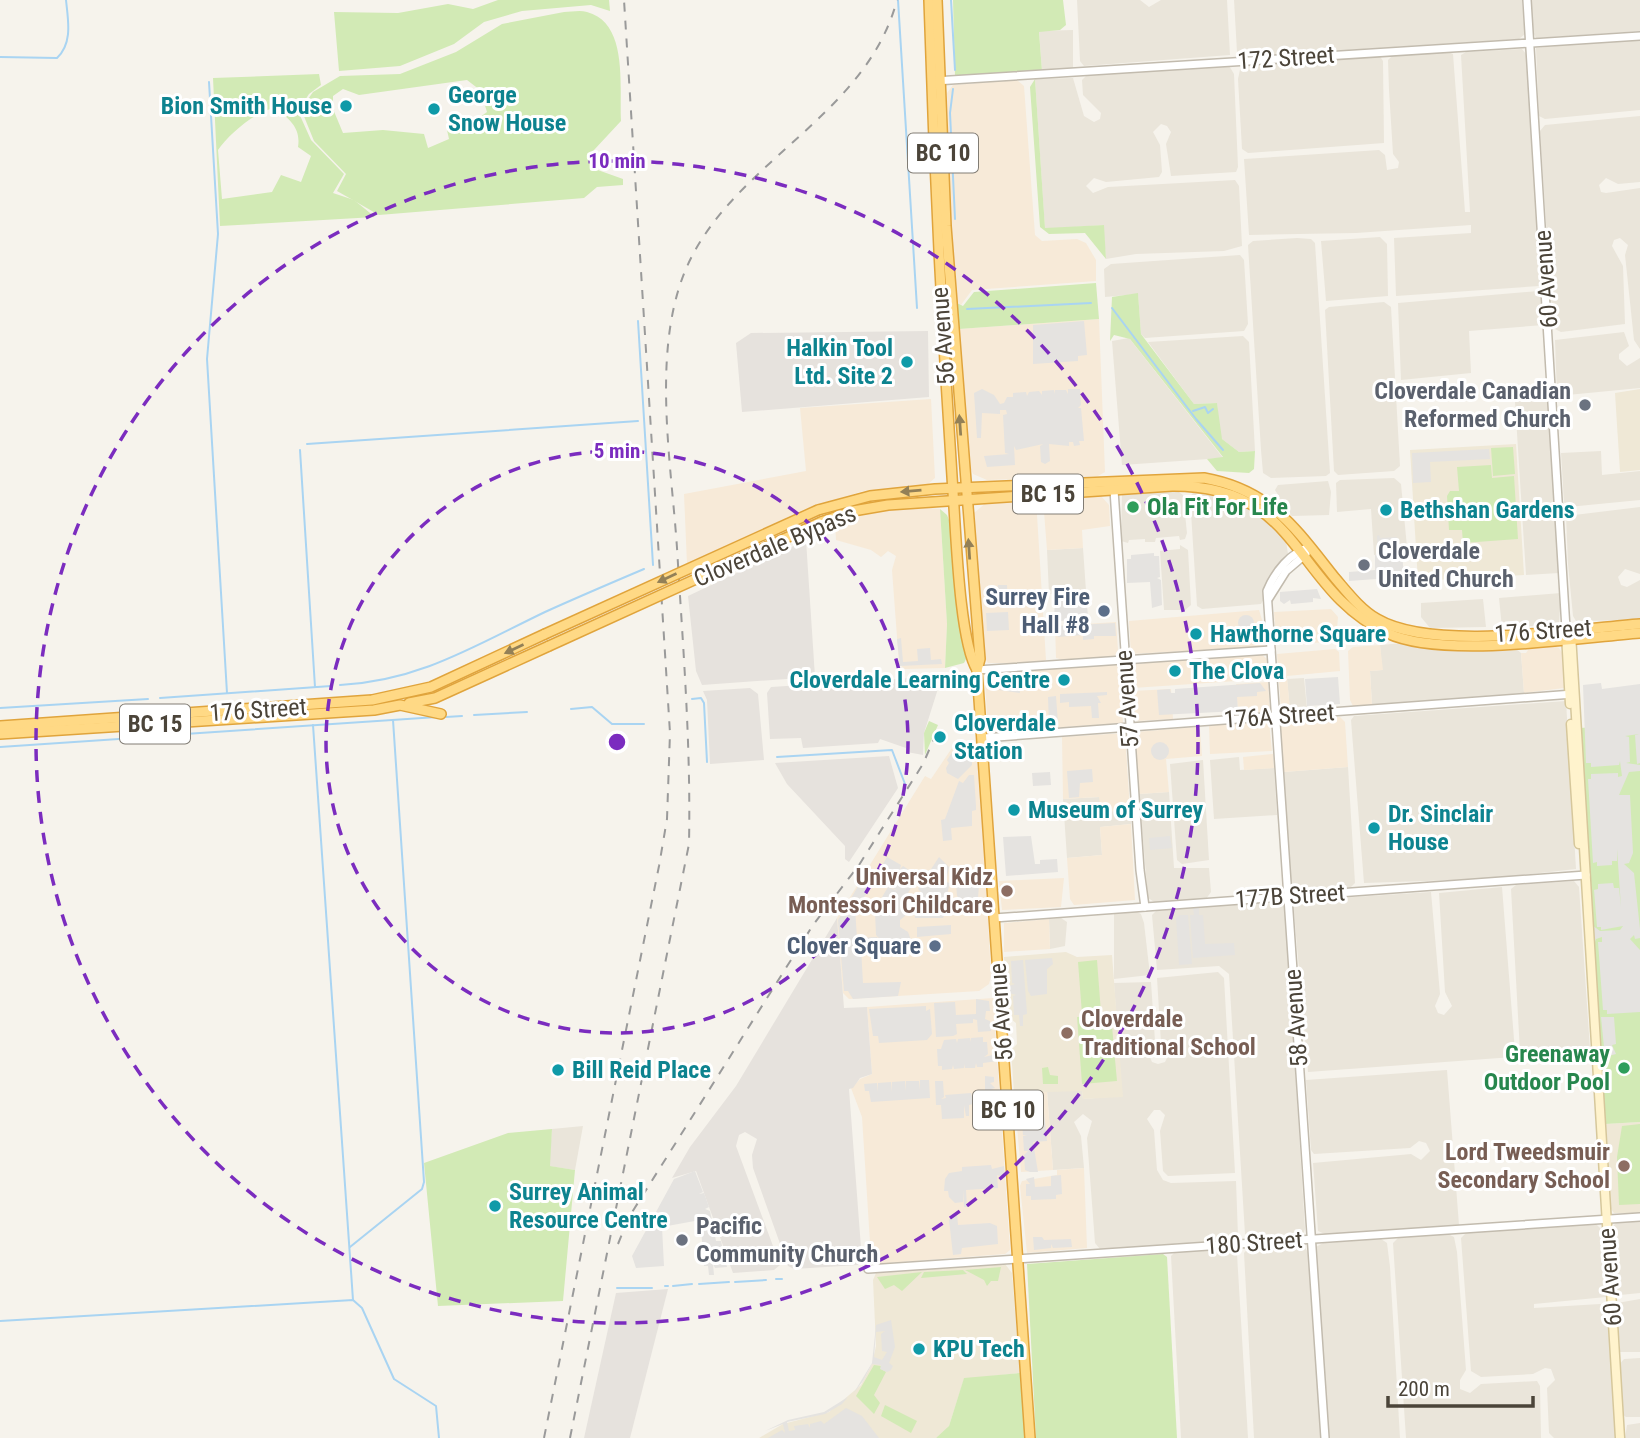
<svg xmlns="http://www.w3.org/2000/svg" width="1640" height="1438" font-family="'Roboto Condensed',sans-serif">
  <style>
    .residential { fill: #eae5da }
    .commercial { fill: #f7ead8 }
    .industrial { fill: #e6e2dd }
    .education { fill: #efe8d6 }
    .green { fill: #d2eab5; fill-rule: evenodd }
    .parking { fill: #e5e3e0; fill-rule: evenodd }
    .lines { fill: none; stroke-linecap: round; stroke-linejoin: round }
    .stream { stroke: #a9d4f2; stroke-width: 2 }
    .tertiary-casing { stroke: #c2bbae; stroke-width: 10 }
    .secondary-casing { stroke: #d6c79b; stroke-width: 11 }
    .trunk-casing { stroke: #e0a43c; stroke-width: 12 }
    .tertiary { stroke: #fff; stroke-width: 7 }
    .secondary { stroke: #fff3cd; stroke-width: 8 }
    .trunk { stroke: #ffd985; stroke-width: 9 }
    .rail { stroke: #9a9a9a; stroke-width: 2; stroke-dasharray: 9 9; stroke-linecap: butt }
    .trunk-bridge-casing { stroke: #e0a43c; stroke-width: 12; stroke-linecap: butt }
    .trunk-bridge { stroke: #ffd985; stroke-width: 9 }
    .oneway { fill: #938057 }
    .ring { fill: none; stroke: #7b2cbf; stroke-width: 3.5; stroke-dasharray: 12 9 }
    .culture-dot { fill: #0f9aa8; stroke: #fff; stroke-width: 2.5 }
    .worship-dot { fill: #6b7280; stroke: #fff; stroke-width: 2.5 }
    .leisure-dot { fill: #2e9e5b; stroke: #fff; stroke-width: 2.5 }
    .service-dot { fill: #5c6f8a; stroke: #fff; stroke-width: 2.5 }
    .education-dot { fill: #8d6e63; stroke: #fff; stroke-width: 2.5 }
    .labels { text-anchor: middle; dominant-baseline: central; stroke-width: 6; stroke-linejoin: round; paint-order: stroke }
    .shield { fill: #fff; stroke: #817c74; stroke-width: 2 }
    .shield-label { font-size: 23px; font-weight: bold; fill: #4b4439 }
    .street-label { font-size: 24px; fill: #4b4439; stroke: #fff }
    .culture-label { font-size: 24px; font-weight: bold; fill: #0d838f; stroke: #fff; text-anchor: start }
    .worship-label { font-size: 24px; font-weight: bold; fill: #5b616d; stroke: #fff; text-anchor: start }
    .leisure-label { font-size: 24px; font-weight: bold; fill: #27864d; stroke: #fff; text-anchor: start }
    .service-label { font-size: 24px; font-weight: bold; fill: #4e5e75; stroke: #fff; text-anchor: end }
    .education-label { font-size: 24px; font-weight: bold; fill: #785e54; stroke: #fff; text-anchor: end }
    .centre { fill: #7b2cbf; stroke: #fff; stroke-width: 3.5 }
    .ring-label { font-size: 21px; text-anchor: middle; font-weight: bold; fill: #7b2cbf; stroke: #fff; stroke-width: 6; stroke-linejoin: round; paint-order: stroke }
  </style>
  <rect width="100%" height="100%" fill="#f6f3ec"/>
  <g class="residential">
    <path d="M 1077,0 L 1140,0 L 1149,7 L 1161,0 L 1227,0 L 1230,55 L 1084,66 L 1080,61 Z"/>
    <path d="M 1234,0 L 1522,0 L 1525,34 L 1519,39 L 1241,57 L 1237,52 Z"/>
    <path d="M 1531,0 L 1640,0 L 1640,31 L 1536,38 L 1533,32 Z"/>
    <path d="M 1073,30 L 1073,68 L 1042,71 L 1039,31 Z"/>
    <path d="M 1640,38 L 1640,110 L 1545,119 L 1539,116 L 1536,48 Z"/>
    <path d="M 1522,49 L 1526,54 L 1542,269 L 1539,286 L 1396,296 L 1394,238 L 1471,233 L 1471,225 L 1356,233 L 1249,235 L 1244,159 L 1379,150 L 1385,155 L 1387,170 L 1398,168 L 1399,162 L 1393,154 L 1389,90 L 1388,60 L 1393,55 L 1448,52 L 1453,54 L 1465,212 L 1470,212 L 1461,55 L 1466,52 Z"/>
    <path d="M 1379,55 L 1383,61 L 1384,143 L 1248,153 L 1242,149 L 1238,79 L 1241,65 Z"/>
    <path d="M 1228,64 L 1234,74 L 1238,167 L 1236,172 L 1171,176 L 1166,144 L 1171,132 L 1167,126 L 1161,124 L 1153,132 L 1160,145 L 1162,172 L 1159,177 L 1106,182 L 1094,178 L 1086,186 L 1093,193 L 1108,187 L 1235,180 L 1239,186 L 1242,246 L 1224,251 L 1136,254 L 1106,259 L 1103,225 L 1045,229 L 1035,79 L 1073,78 L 1084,116 L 1094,122 L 1100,119 L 1101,113 L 1083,95 L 1082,80 L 1087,75 Z"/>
    <path d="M 1640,116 L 1640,182 L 1618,184 L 1606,178 L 1599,185 L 1601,192 L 1606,193 L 1640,188 L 1640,349 L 1634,340 L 1625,255 L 1628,245 L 1620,238 L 1614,240 L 1612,246 L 1623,266 L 1625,324 L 1561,332 L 1553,328 L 1540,131 L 1545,125 Z"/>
    <path d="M 1380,237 L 1387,244 L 1388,296 L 1326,301 L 1321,241 Z"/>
    <path d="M 1297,238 L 1311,239 L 1315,243 L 1330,473 L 1326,476 L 1271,478 L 1263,473 L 1261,450 L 1248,245 L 1253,241 Z"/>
    <path d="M 1240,255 L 1244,260 L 1248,324 L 1244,331 L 1145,338 L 1141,334 L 1138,294 L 1105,297 L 1104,269 L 1111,264 Z"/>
    <path d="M 1538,291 L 1542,293 L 1544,325 L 1469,331 L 1471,373 L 1401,380 L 1398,303 Z"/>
    <path d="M 1384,302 L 1391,307 L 1400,466 L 1394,471 L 1338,475 L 1334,471 L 1325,310 L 1329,307 Z"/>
    <path d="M 1624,332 L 1629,346 L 1619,354 L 1619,359 L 1627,366 L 1640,358 L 1640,388 L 1557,396 L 1555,340 Z"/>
    <path d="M 1243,336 L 1249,342 L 1255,451 L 1239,452 L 1222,439 L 1219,433 L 1217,403 L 1194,404 L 1148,342 Z"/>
    <path d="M 1129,338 L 1223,458 L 1122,465 L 1112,341 Z"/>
    <path d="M 1547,384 L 1559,573 L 1526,575 L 1514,386 Z"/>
    <path d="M 1601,451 L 1602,475 L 1640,471 L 1640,500 L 1568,507 L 1564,502 L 1561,453 Z"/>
    <path d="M 1394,478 L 1401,484 L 1407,547 L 1405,553 L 1374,555 L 1371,509 L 1337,512 L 1336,483 L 1340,480 Z"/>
    <path d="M 1328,481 L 1331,492 L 1329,515 L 1292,516 L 1277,502 L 1280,498 L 1275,490 L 1278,485 Z"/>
    <path d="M 1176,490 L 1183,495 L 1187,533 L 1185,539 L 1180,540 L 1179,536 L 1156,538 L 1155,542 L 1145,542 L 1145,539 L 1129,540 L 1128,543 L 1121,541 L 1122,494 Z"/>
    <path d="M 1194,491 L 1238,501 L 1260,514 L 1286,541 L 1288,554 L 1261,604 L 1202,609 L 1197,606 L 1190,497 Z"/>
    <path d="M 1640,507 L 1640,574 L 1625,569 L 1618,577 L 1621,585 L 1627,587 L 1640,580 L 1640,620 L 1576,621 L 1573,616 L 1568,564 L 1566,516 Z"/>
    <path d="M 1180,545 L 1188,550 L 1191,605 L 1185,610 L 1164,610 L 1160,551 L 1180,549 Z"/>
    <path d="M 1083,548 L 1086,591 L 1049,594 L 1047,550 Z"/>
    <path d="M 1561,593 L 1559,624 L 1502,628 L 1499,598 Z"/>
    <path d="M 1483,599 L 1486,627 L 1430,628 L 1421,617 L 1421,603 Z"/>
    <path d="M 1404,643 L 1435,649 L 1515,648 L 1521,653 L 1524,693 L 1372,705 L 1370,671 L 1382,670 L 1380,645 Z"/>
    <path d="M 1304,678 L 1307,709 L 1290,711 L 1287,679 Z"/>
    <path d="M 1566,701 L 1576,869 L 1485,879 L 1364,883 L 1351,720 L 1354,716 Z"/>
    <path d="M 1239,757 L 1240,770 L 1274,768 L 1277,815 L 1214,819 L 1210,760 Z"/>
    <path d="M 1203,760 L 1209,860 L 1182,864 L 1177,860 L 1170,764 Z"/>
    <path d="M 1348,767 L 1355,883 L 1351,887 L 1295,891 L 1291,886 L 1284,772 Z"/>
    <path d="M 1169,792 L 1174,868 L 1209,868 L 1211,892 L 1206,899 L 1156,903 L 1148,898 L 1139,794 Z"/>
    <path d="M 1100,797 L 1101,812 L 1130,810 L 1131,824 L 1100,827 L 1102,855 L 1067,858 L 1063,799 Z"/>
    <path d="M 1574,881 L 1579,887 L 1590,1049 L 1571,1055 L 1525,1057 L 1520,1052 L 1511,889 L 1516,885 Z"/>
    <path d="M 1502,887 L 1515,1052 L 1513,1057 L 1308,1072 L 1293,901 L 1431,892 L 1440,994 L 1435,1006 L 1438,1013 L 1444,1015 L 1452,1006 L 1445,992 L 1439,893 Z"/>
    <path d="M 1276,901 L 1281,901 L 1285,907 L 1305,1229 L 1303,1235 L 1298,1236 L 1255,1240 L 1245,1234 L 1229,974 L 1219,966 L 1157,970 L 1152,915 L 1156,911 Z"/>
    <path d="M 1137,912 L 1141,914 L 1144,923 L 1150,975 L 1114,979 L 1114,914 Z"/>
    <path d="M 1061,918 L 1067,922 L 1065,946 L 1050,949 L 1049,919 Z"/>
    <path d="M 1218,972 L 1224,978 L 1235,1173 L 1168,1176 L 1163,1171 L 1160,1131 L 1165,1115 L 1160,1110 L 1154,1110 L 1147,1119 L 1154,1130 L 1157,1170 L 1163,1180 L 1171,1183 L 1236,1181 L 1238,1236 L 1233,1240 L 1100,1249 L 1095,1243 L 1087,1138 L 1092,1121 L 1083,1114 L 1074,1122 L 1081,1136 L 1084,1168 L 1053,1170 L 1047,1091 L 1082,1091 L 1083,1099 L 1122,1096 L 1114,983 L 1151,982 L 1155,1041 L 1149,1055 L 1152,1062 L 1158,1064 L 1165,1062 L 1168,1056 L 1161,1043 L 1157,978 Z"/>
    <path d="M 1447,1070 L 1459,1225 L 1325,1234 L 1318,1231 L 1313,1163 L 1411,1154 L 1421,1160 L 1430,1151 L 1426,1143 L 1419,1141 L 1410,1148 L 1314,1154 L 1311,1150 L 1306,1080 Z"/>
    <path d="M 583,1126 L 575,1170 L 549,1166 L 552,1129 Z"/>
    <path d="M 1640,1221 L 1640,1293 L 1620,1295 L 1616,1290 L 1612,1227 L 1617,1222 Z"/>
    <path d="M 1596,1224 L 1602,1230 L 1606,1297 L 1534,1304 L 1534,1308 L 1600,1304 L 1608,1308 L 1617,1438 L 1554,1438 L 1549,1433 L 1547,1388 L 1555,1380 L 1551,1369 L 1545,1368 L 1533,1374 L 1481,1377 L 1471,1371 L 1461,1238 L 1466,1233 Z"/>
    <path d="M 1448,1234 L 1454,1237 L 1457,1252 L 1466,1370 L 1460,1380 L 1460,1389 L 1470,1393 L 1481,1384 L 1537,1381 L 1540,1386 L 1541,1438 L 1406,1438 L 1393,1243 L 1398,1238 Z"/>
    <path d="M 1381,1239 L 1387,1243 L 1390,1267 L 1400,1438 L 1329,1438 L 1316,1247 L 1323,1243 Z"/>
    <path d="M 1302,1244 L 1308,1252 L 1321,1438 L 1254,1438 L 1244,1253 L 1249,1247 Z"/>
    <path d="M 1232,1248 L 1237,1254 L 1248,1438 L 1181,1438 L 1171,1256 L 1175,1252 Z"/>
    <path d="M 1640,1299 L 1640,1352 L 1620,1352 L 1617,1303 Z"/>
    <path d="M 1640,1358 L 1640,1417 L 1626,1417 L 1622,1414 L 1619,1365 L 1624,1359 Z"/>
    <path d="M 1640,1423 L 1640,1438 L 1625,1438 L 1627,1425 Z"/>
  </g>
  <g class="commercial">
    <path d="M 1017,80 L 1024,86 L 1035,235 L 1042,241 L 1077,239 L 1086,243 L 1096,260 L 1096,281 L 972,290 L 961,305 L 957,302 L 954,276 L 950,218 L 947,93 L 953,85 Z"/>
    <path d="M 1099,319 L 1105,472 L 1098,476 L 987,480 L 973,474 L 967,460 L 959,329 Z"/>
    <path d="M 931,399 L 935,478 L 927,485 L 863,491 L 805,509 L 687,564 L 684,494 L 806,471 L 800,408 Z"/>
    <path d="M 1101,496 L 1109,505 L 1110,526 L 1082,530 L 1083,548 L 1047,550 L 1043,499 Z"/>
    <path d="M 1036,499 L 1046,660 L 1040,663 L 988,663 L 984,656 L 974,513 L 987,502 Z"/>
    <path d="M 930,508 L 940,509 L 947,624 L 945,668 L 905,669 L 899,664 L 892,570 L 896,556 L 888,551 L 881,557 L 871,550 L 836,540 L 835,520 L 880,510 Z"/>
    <path d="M 1331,609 L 1338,617 L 1336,642 L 1276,644 L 1274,612 Z"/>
    <path d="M 1259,610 L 1267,636 L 1266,644 L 1262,647 L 1131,654 L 1129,621 Z"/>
    <path d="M 1116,622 L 1118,650 L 1114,657 L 1063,660 L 1056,658 L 1055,626 Z"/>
    <path d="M 1380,645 L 1383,670 L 1370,671 L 1372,705 L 1353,706 L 1350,700 L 1348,651 L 1353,647 Z"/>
    <path d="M 1553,646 L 1559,648 L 1563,654 L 1564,688 L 1524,693 L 1521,653 L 1526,653 L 1530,647 Z"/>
    <path d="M 1335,649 L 1339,652 L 1340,671 L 1287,676 L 1290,711 L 1281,710 L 1277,654 Z"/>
    <path d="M 1261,654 L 1267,659 L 1266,679 L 1133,688 L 1129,671 L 1134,664 Z"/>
    <path d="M 1116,664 L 1120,670 L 1123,723 L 988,732 L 985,681 L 990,673 Z"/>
    <path d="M 1268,682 L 1270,711 L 1238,715 L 1236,684 Z"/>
    <path d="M 1171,689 L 1173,719 L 1136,721 L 1132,691 Z"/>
    <path d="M 1340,717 L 1345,722 L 1348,767 L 1284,772 L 1279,727 L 1282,721 Z"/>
    <path d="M 1269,722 L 1272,751 L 1210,754 L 1209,725 Z"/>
    <path d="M 1197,727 L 1200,730 L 1202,756 L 1166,759 L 1169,792 L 1139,794 L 1135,732 Z"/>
    <path d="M 1125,733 L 1130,810 L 1101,812 L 1099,797 L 1063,799 L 1062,737 Z"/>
    <path d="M 973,743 L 979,748 L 991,977 L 989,984 L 979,991 L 849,999 L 843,993 L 837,918 L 925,776 L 931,779 L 954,745 Z"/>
    <path d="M 1273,754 L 1274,768 L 1244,770 L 1243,757 Z"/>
    <path d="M 1131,824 L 1135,900 L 1074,905 L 1070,899 L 1067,858 L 1102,855 L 1100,827 Z"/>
    <path d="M 1064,878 L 1061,907 L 1002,910 L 999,881 Z"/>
    <path d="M 1049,919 L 1050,949 L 1004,952 L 1004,923 Z"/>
    <path d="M 993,998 L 1010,1250 L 1005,1254 L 875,1264 L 871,1258 L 862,1117 L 851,1088 L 860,1079 L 872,1074 L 867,1007 Z"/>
    <path d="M 1047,1091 L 1053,1170 L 1021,1172 L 1014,1093 Z"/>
    <path d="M 1084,1168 L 1087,1248 L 1027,1253 L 1020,1186 L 1022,1181 L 1057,1175 L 1057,1170 Z"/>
  </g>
  <g class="industrial">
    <path d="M 928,331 L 929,397 L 742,412 L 736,343 L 751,333 Z"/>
    <path d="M 806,540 L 815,677 L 702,685 L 696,671 L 688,596 Z"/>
    <path d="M 942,676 L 924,733 L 923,755 L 907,752 L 906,748 L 880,739 L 878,743 L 803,748 L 801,738 L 770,739 L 767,693 L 771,687 Z"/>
    <path d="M 750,688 L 758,694 L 764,760 L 710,764 L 707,700 L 703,691 Z"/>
    <path d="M 889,756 L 898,788 L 849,862 L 845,859 L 845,846 L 787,784 L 775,763 Z"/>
    <path d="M 837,918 L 844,1008 L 867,1007 L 872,1074 L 860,1078 L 853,1088 L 849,1089 L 862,1261 L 858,1265 L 794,1269 L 788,1266 L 753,1168 L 752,1155 L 757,1139 L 745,1132 L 739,1135 L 736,1146 L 780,1265 L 774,1270 L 733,1273 L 696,1171 L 672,1178 L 690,1147 L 736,1086 Z"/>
    <path d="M 668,1289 L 630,1438 L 584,1438 L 616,1293 Z"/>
  </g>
  <g class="education">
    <path d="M 1640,389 L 1640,470 L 1620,472 L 1615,393 Z"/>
    <path d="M 1516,444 L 1524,575 L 1418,581 L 1410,450 Z"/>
    <path d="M 1066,952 L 1077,957 L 1112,955 L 1123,1097 L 1083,1099 L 1082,1091 L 1014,1093 L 1011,1050 L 1017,1044 L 1016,1023 L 1008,1017 L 1004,957 Z"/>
    <path d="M 1640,1122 L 1640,1213 L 1614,1213 L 1611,1209 L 1605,1124 Z"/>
    <path d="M 1005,1264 L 1012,1273 L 1020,1373 L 964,1379 L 949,1426 L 943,1434 L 936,1438 L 759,1438 L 783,1424 L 829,1412 L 861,1385 L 872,1364 L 876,1346 L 873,1280 L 876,1273 Z"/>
  </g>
  <g class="green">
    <path d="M 498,0 L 609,0 L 610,11 L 591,5 L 522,11 L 484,22 L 454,44 L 400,66 L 339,71 L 334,12 L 398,13 L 448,4 L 473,9 Z"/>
    <path d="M 953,0 L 1063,0 L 1066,25 L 1060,30 L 1039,32 L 1042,71 L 955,76 Z"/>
    <path d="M 564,12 C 571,12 580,10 587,12 C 629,23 619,88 621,121 L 594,150 L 595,169 L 623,179 L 623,185 L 597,187 L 584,198 L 379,215 L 337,191 L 346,174 L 314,141 L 301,109 L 313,92 L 340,76 L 400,74 L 456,52 L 502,24 ZM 467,80 L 480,90 L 487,112 L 476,120 L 447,130 L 449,139 L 428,148 L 424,134 L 383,130 L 343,133 L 333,109 L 333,96 L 343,89 L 359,95 Z"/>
    <path d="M 319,74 L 321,85 L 309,94 L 298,111 L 311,140 L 344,174 L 333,193 L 354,200 L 375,217 L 220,226 L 213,78 ZM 276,108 C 290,120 301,128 298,147 L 311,156 L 301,182 L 281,175 L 272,192 L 222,199 L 218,150 C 229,134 257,110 276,108 Z"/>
    <path d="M 1035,79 L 1045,228 L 1104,225 L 1106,259 L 1085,233 L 1049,234 L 1040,227 L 1030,87 Z"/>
    <path d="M 1096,283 L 1099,319 L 959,329 L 957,303 L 963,306 L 974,292 Z"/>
    <path d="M 1138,293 L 1141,334 L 1194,404 L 1217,403 L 1222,439 L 1239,452 L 1255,451 L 1254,469 L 1249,473 L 1217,471 L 1207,459 L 1223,457 L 1130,339 L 1114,335 L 1110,341 L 1112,297 Z"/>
    <path d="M 1513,447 L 1515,474 L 1493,476 L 1491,448 Z"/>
    <path d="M 1491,465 L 1492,478 L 1514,476 L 1518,539 L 1463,543 L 1462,530 L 1449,530 L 1447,496 L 1450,491 L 1459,491 L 1457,467 Z"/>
    <path d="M 940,509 L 947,515 L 951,525 L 952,562 L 967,657 L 964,663 L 945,668 L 947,624 Z"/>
    <path d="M 929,721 L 938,725 L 925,755 L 924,733 Z"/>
    <path d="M 1640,724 L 1640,1122 L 1605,1124 L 1580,728 Z"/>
    <path d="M 1097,960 L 1101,1013 L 1082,1014 L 1078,962 Z"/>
    <path d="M 1111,1015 L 1117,1081 L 1082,1084 L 1077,1017 Z"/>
    <path d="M 1048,1067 L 1050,1075 L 1058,1076 L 1058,1084 L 1043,1084 L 1042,1068 Z"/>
    <path d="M 1640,1124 L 1640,1204 L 1619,1205 L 1617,1157 L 1622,1126 Z"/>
    <path d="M 552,1129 L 550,1166 L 575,1170 L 563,1301 L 438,1306 L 424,1163 L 508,1133 Z"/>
    <path d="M 1163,1254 L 1167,1257 L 1177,1438 L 1036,1438 L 1027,1264 Z"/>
    <path d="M 1001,1267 L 998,1281 L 991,1281 L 987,1286 L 984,1280 L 965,1270 Z"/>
    <path d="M 963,1270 L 967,1274 L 921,1278 L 924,1272 Z"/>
    <path d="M 922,1272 L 902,1291 L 894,1285 L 885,1289 L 877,1277 Z"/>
    <path d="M 874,1365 L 881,1366 L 881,1369 L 886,1372 L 874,1395 L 880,1403 L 874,1414 L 856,1396 Z"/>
    <path d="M 1020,1373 L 1025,1438 L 936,1438 L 949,1426 L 964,1378 Z"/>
    <path d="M 885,1405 L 917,1421 L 911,1433 L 881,1416 Z"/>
  </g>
  <g class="parking">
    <path d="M 1084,321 L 1087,355 L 1078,356 L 1078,361 L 1033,364 L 1033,325 Z"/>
    <path d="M 982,389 L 994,395 L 1000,404 L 1004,403 L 1007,397 L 1013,397 L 1013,393 L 1026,392 L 1027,396 L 1029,392 L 1039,391 L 1042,395 L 1042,391 L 1054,390 L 1055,394 L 1055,390 L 1066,390 L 1068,394 L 1068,389 L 1080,389 L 1081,405 L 1078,408 L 1081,408 L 1084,441 L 1079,441 L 1080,445 L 1074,446 L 1073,442 L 1069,442 L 1069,446 L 1049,444 L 1050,461 L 1045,464 L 1041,462 L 1040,446 L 1043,444 L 1016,450 L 1014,446 L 1015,465 L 987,467 L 984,456 L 1009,454 L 1005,453 L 1003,415 L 1007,414 L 1006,410 L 1000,410 L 1000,414 L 982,413 L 981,438 L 977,438 L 974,393 Z"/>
    <path d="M 1489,449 L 1490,459 L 1430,462 L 1431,482 L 1413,483 L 1412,453 Z"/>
    <path d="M 1379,535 L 1380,538 L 1397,537 L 1397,553 L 1402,553 L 1404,577 L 1349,581 L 1349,572 L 1375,570 L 1375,555 L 1378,554 L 1377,536 Z"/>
    <path d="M 1154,553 L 1154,556 L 1159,556 L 1160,577 L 1157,578 L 1161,580 L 1162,605 L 1152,608 L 1150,582 L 1127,583 L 1127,559 L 1131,559 L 1131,555 Z"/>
    <path d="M 998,585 L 1007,585 L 1008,607 L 999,607 L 999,604 L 995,604 Z"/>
    <path d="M 1317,589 L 1321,599 L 1313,598 L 1313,602 L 1291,604 L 1290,600 L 1284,604 L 1280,601 L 1280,592 Z"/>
    <path d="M 1086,594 L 1088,617 L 1054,622 L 1055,596 Z"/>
    <path d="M 1008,612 L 1009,630 L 987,631 L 986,613 Z"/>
    <circle cx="1246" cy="623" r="8"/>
    <path d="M 1115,623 L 1116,636 L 1094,636 L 1094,639 L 1083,640 L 1083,635 L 1058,637 L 1057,626 Z"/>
    <path d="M 901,638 L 903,662 L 918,661 L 917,649 L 930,648 L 931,660 L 941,659 L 942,664 L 900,666 L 897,639 Z"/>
    <path d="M 1018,676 L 1020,693 L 999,690 L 999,686 L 988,687 L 990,678 Z"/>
    <path d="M 1338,677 L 1340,704 L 1307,706 L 1305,679 Z"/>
    <path d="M 1260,683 L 1266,691 L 1257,692 L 1257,696 L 1237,697 L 1238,711 L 1159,715 L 1157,690 L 1170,689 L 1171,693 L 1175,693 L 1175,689 Z"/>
    <path d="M 1601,683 L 1602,689 L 1640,684 L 1640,763 L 1637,764 L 1635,735 L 1639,734 L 1625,736 L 1629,737 L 1630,762 L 1626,763 L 1640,765 L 1640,771 L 1629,772 L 1619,795 L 1630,795 L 1633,853 L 1629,863 L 1624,864 L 1634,873 L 1640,929 L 1640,938 L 1635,939 L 1634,935 L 1630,939 L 1640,950 L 1640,1012 L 1607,1014 L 1607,1010 L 1603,1010 L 1598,942 L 1602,942 L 1602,937 L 1596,939 L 1594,945 L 1592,925 L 1600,931 L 1620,930 L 1623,926 L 1601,930 L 1601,927 L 1597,927 L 1594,890 L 1598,889 L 1598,884 L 1613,883 L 1614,888 L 1619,888 L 1621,907 L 1617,849 L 1617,861 L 1612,861 L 1612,865 L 1597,866 L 1597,862 L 1593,863 L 1588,779 L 1591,779 L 1591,774 L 1618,773 L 1618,777 L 1622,776 L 1620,761 L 1619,765 L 1591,767 L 1591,763 L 1586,763 L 1583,685 Z"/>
    <path d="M 1107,692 L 1107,695 L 1097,696 L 1101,703 L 1098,703 L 1099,718 L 1092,718 L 1091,706 L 1069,707 L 1069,702 L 1060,703 L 1060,694 Z"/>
    <path d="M 1056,696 L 1058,724 L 1049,725 L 1048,697 Z"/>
    <circle cx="1160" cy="751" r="9"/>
    <path d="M 955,748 L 972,751 L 972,765 L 958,779 L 947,773 L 946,768 L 949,763 L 947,760 Z"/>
    <path d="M 1092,769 L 1093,782 L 1080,783 L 1079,797 L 1069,798 L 1067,771 Z"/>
    <path d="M 1050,772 L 1051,785 L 1033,786 L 1032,773 Z"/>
    <path d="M 969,775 L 974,775 L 976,806 L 976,810 L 972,811 L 972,826 L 951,828 L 952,840 L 943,841 L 941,820 L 945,819 L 959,781 L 963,783 Z"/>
    <path d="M 1031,836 L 1035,864 L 1040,864 L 1040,860 L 1057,859 L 1058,872 L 1006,876 L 1003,837 Z"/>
    <path d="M 1170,836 L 1172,848 L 1150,850 L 1149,838 Z"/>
    <path d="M 887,857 L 901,865 L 900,869 L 903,866 L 918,876 L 905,898 L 901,897 L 900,900 L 904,903 L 905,916 L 900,920 L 900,927 L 908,932 L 912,943 L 885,945 L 876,935 L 875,912 L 878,911 L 875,909 L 888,887 L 898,891 L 875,878 Z"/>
    <path d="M 939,857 L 949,867 L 946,882 L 950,883 L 947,894 L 951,908 L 942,903 L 946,911 L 943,918 L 915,918 L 914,897 L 921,892 L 918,889 Z"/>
    <path d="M 971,871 L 972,875 L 980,874 L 978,898 L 960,899 L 957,896 L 955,872 Z"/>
    <path d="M 866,873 L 877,880 L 855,909 L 857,938 L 877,937 L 882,946 L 861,948 L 863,983 L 901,982 L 898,996 L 853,999 L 848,991 L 844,991 L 838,920 Z"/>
    <path d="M 1193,908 L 1199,908 L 1199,915 L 1203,915 L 1205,944 L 1234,943 L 1235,955 L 1193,958 L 1190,915 L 1194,915 Z"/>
    <path d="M 1180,915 L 1188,915 L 1192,964 L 1179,965 L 1176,918 Z"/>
    <path d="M 951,925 L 951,934 L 917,937 L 917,927 Z"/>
    <path d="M 1052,958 L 1053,964 L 1047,969 L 1047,994 L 1031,996 L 1028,991 L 1025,960 Z"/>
    <path d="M 1023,960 L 1027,1014 L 1023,1015 L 1023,1026 L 1020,1026 L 1019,1015 L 1014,1015 L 1013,996 L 1016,995 L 1006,992 L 1006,987 L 1015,984 L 1012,983 L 1011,961 Z"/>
    <path d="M 976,999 L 989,1001 L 990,1011 L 986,1011 L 985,1019 L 990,1021 L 991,1031 L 978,1032 L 977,1020 L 973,1019 L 973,1023 L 956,1024 L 957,1034 L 953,1036 L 936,1037 L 934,1003 L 955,1002 L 956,1015 L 976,1014 Z"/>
    <path d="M 926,1006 L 926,1011 L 930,1009 L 932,1034 L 927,1040 L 879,1043 L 878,1036 L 873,1036 L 869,1009 Z"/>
    <path d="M 1601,1017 L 1614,1017 L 1616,1044 L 1612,1045 L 1616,1054 L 1605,1057 Z"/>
    <path d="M 983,1037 L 983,1042 L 987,1042 L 988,1054 L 984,1057 L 997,1054 L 998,1061 L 983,1063 L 983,1067 L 977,1067 L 976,1063 L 975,1068 L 965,1068 L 964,1064 L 964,1068 L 954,1069 L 953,1065 L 952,1069 L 942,1070 L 942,1066 L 938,1066 L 937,1049 L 941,1049 L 944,1040 L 956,1039 L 957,1043 L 958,1039 L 970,1038 L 971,1042 L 971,1038 Z"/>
    <path d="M 985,1076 L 994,1077 L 994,1082 L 990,1083 L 995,1088 L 991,1089 L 995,1090 L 992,1102 L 996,1106 L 992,1107 L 996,1108 L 996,1112 L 992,1113 L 996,1114 L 996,1118 L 986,1120 L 984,1102 L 969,1105 L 969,1116 L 966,1116 L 964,1105 L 964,1118 L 942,1119 L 941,1105 L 936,1105 L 935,1081 L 943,1081 L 944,1097 L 941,1099 L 946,1098 L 945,1095 L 971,1093 L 972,1097 L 973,1093 L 985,1092 L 985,1096 Z"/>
    <path d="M 920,1080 L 929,1080 L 930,1098 L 871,1102 L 869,1091 L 865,1091 L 864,1084 L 877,1083 L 878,1092 L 878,1083 L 891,1082 L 892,1092 L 892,1082 L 905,1081 L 906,1091 L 906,1081 L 919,1081 L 920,1090 Z"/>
    <path d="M 1030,1107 L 1041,1107 L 1044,1113 L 1047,1141 L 1033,1142 L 1038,1172 L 1030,1172 L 1025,1170 L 1024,1155 L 1028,1151 L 1024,1151 L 1023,1136 L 1027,1136 L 1023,1135 L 1022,1122 L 1026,1120 L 1020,1119 L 1016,1124 L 1014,1108 L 1020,1112 L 1030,1112 Z"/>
    <path d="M 991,1165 L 992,1169 L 1004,1166 L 1005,1178 L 997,1175 L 998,1188 L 966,1190 L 967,1207 L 964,1207 L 963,1190 L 963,1202 L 955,1203 L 949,1197 L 948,1191 L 944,1191 L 945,1179 L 949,1173 L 962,1171 L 962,1167 Z"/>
    <path d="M 695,1171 L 703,1192 L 699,1194 L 704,1193 L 709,1207 L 705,1209 L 710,1211 L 716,1241 L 721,1241 L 727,1267 L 715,1268 L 713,1264 L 714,1275 L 709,1275 L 708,1266 L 704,1266 L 702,1243 L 707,1242 L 702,1242 L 701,1224 L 705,1223 L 700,1220 L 662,1227 L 664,1266 L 636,1268 L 632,1256 L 674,1179 Z"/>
    <path d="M 1061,1175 L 1062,1194 L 1056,1195 L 1056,1199 L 1031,1200 L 1031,1196 L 1026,1196 L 1026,1184 L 1030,1184 L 1026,1179 L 1034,1177 L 1035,1187 L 1051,1186 L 1051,1176 Z"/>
    <path d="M 957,1214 L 958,1225 L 990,1223 L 997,1226 L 998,1244 L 962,1248 L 961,1254 L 953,1255 L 949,1220 L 951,1215 Z"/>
    <path d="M 1033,1237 L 1042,1237 L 1044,1240 L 1071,1239 L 1072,1247 L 1053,1248 L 1051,1244 L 1051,1248 L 1034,1250 Z"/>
    <path d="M 891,1320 L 895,1347 L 889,1363 L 893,1366 L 891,1370 L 887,1372 L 880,1369 L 881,1365 L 872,1364 L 863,1381 L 853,1394 L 872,1363 L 876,1325 ZM 885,1331 L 881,1334 L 882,1351 L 887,1352 L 882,1360 L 874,1357 L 876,1332 Z"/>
    <path d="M 848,1397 L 842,1404 L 825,1414 L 787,1422 L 789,1431 L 795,1430 L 794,1426 L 808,1424 L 810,1428 L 810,1424 L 821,1421 L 824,1424 L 846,1408 L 862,1416 L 879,1438 L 768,1438 L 782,1430 L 785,1433 L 783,1424 L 765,1431 L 788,1420 L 824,1412 Z"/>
  </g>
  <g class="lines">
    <g class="stream">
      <path d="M 898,0 L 917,308"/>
      <path d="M 951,0 L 955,70"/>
      <path d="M 0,57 L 57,58 C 73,43 68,20 66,0"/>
      <path d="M 209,82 L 218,234 L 207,359 L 227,693"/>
      <path d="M 953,89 L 950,113 L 955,219"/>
      <path d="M 1112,308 L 1196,419 L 1223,450"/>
      <path d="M 967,309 L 1091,303"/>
      <path d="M 638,321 L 653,565"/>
      <path d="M 1193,411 L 1205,407 L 1208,413 L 1213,409"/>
      <path d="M 307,444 L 638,421"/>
      <path d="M 300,450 L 315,687"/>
      <path d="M 340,685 C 420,681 476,645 545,612 C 578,597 611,583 644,569"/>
      <path d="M 160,698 L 331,686"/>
      <path d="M 692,699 L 701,698 L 704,703 L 707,762"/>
      <path d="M 0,708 L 148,699"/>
      <path d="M 571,709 L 592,707 L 612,724 L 644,724"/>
      <path d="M 474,715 L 527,712"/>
      <path d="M 446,717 L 462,716"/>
      <path d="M 313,725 L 353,1300"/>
      <path d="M 185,734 L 437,717"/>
      <path d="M 0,747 L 178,735"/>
      <path d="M 777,757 L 892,750 L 905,784"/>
      <path d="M 350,1247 L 422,1189 L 424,1182 L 393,720"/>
      <path d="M 776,1279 L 782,1279"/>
      <path d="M 735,1282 L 766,1280"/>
      <path d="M 699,1284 L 729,1282"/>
      <path d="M 665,1286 L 668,1286"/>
      <path d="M 673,1286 L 692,1284"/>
      <path d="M 617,1288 L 652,1288"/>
      <path d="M 0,1321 L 353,1300 L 362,1308 L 394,1379 L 436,1406 L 439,1438"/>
    </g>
    <g class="tertiary-casing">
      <g id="tertiary">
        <path d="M 1527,0 L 1566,629"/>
        <path d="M 935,81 L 1640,36"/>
        <path d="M 1114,490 L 1140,870 L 1145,907"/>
        <path d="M 1311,547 C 1290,552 1275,572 1267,591 L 1325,1438"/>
        <path d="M 1269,598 L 1286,571 L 1306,554"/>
        <path d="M 977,670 L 1271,650"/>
        <path d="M 983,738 L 1573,694"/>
        <path d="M 994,918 L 1586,875"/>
        <path d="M 868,1269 L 1640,1217"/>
      </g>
    </g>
    <g class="secondary-casing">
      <g id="secondary">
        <path d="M 1566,634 L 1570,704"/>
        <path d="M 1571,634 L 1620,1438"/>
        <path d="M 1571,724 L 1579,844"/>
      </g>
    </g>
    <g class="trunk-casing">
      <g id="trunk">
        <path d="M 929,0 C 934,164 942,328 953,492 C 956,531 959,640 977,670"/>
        <path d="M 937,0 L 946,226 L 980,659 L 977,670 L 1030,1438"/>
        <path d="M 818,510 L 870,496 L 935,489 L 1204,478 C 1271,490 1296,529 1335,578 C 1348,593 1360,609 1377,619 C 1433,652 1573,629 1640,624"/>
        <path d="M 821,522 L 853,511 L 888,505 L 1172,486 C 1303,485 1293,589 1387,633 C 1442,659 1575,638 1640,633"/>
        <path d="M 409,703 L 435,698 L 549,646"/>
        <path d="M 0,726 L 372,700 L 431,687 L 545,634"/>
        <path d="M 0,734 L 374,710 L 400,705 L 441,714"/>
      </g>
    </g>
    <use href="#tertiary" class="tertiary"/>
    <use href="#secondary" class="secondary"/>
    <use href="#trunk" class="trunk"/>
    <g class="rail">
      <path d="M 618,1244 L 629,1217 L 813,925 L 859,865 L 923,764 L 939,727"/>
      <path d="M 544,1438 L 659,866 L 667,819 L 670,733 L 624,0"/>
      <path d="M 570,1438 L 689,844 C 691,745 683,647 677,548 C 671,458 649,339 692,256 C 744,157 867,113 897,0"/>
    </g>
    <g class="trunk-bridge-casing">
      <g id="trunk-bridge">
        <path d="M 545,634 L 818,510"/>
        <path d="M 549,646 L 821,522"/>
      </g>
    </g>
    <use href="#trunk-bridge" class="trunk-bridge"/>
  </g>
  <defs><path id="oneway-solid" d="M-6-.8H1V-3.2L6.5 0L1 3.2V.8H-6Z" transform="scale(1.75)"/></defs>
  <g class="oneway">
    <use href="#oneway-solid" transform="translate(960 425) rotate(-94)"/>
    <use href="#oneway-solid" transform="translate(911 491) rotate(175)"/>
    <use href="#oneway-solid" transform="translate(969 549) rotate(-94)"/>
    <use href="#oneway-solid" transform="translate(667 578) rotate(155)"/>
    <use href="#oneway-solid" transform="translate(514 649) rotate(155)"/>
  </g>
  <g class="ring">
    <circle cx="617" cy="742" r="291"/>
    <circle cx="617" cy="742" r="581"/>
  </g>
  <g class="culture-dot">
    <circle cx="346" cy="106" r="7"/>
    <circle cx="434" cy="109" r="7"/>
    <circle cx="907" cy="362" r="7"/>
    <circle cx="1386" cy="510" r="7"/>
    <circle cx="1196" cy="634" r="7"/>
    <circle cx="1175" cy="671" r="7"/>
    <circle cx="1064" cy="680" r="7"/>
    <circle cx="940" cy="737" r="7"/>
    <circle cx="1014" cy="810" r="7"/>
    <circle cx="1374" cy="828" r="7"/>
    <circle cx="558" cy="1070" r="7"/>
    <circle cx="495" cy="1206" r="7"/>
    <circle cx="919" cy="1349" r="7"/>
  </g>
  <g class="worship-dot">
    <circle cx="1585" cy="405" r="7"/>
    <circle cx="1364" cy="565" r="7"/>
    <circle cx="682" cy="1240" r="7"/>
  </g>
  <g class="leisure-dot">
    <circle cx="1133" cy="507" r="7"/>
    <circle cx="1624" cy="1068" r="7"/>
  </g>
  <g class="service-dot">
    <circle cx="1104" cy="611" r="7"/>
    <circle cx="935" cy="946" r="7"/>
  </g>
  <g class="education-dot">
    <circle cx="1007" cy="891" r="7"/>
    <circle cx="1067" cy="1033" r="7"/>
    <circle cx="1624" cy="1166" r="7"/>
  </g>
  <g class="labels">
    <g class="shield">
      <rect x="908" y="133.5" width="70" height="39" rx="5"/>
      <rect x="1013" y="474.5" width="70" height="39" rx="5"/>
      <rect x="120" y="704.5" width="70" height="39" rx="5"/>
      <rect x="973" y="1090.5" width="70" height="39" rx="5"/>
    </g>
    <g class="shield-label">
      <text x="943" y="153">BC 10</text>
      <text x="1048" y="494">BC 15</text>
      <text x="155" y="724">BC 15</text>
      <text x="1008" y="1110">BC 10</text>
    </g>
    <g class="street-label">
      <text transform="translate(1286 58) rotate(-4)">172 Street</text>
      <text transform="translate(1546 279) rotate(-94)">60 Avenue</text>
      <text transform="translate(943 336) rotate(-94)">56 Avenue</text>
      <text transform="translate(775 546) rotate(-23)">Cloverdale Bypass</text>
      <text transform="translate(1543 631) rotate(-4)">176 Street</text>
      <text transform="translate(1127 699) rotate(-94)">57 Avenue</text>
      <text transform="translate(258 710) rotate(-4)">176 Street</text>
      <text transform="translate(1279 716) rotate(-4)">176A Street</text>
      <text transform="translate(1290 896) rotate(-4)">177B Street</text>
      <text transform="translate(1001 1012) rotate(-94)">56 Avenue</text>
      <text transform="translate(1296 1018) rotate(-94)">58 Avenue</text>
      <text transform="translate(1254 1243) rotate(-4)">180 Street</text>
      <text transform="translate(1610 1277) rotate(-94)">60 Avenue</text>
    </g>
    <g class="culture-label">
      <text x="448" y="95">George<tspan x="448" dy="28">Snow House</tspan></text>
      <text x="332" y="106" text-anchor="end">Bion Smith House</text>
      <text x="893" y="348" text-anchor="end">Halkin Tool<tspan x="893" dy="28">Ltd. Site 2</tspan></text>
      <text x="1400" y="510">Bethshan Gardens</text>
      <text x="1210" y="634">Hawthorne Square</text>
      <text x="1189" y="671">The Clova</text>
      <text x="1050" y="680" text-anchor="end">Cloverdale Learning Centre</text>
      <text x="954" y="723">Cloverdale<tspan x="954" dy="28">Station</tspan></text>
      <text x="1028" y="810">Museum of Surrey</text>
      <text x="1388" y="814">Dr. Sinclair<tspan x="1388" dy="28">House</tspan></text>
      <text x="572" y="1070">Bill Reid Place</text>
      <text x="509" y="1192">Surrey Animal<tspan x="509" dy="28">Resource Centre</tspan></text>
      <text x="933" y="1349">KPU Tech</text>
    </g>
    <g class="worship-label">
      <text x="1571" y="391" text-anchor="end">Cloverdale Canadian<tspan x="1571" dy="28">Reformed Church</tspan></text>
      <text x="1378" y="551">Cloverdale<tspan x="1378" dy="28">United Church</tspan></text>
      <text x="696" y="1226">Pacific<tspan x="696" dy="28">Community Church</tspan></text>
    </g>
    <g class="leisure-label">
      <text x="1147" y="507">Ola Fit For Life</text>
      <text x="1610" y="1054" text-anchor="end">Greenaway<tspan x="1610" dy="28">Outdoor Pool</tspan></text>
    </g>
    <g class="service-label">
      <text x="1090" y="597">Surrey Fire<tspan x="1090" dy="28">Hall #8</tspan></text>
      <text x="921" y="946">Clover Square</text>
    </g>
    <g class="education-label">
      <text x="993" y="877">Universal Kidz<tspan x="993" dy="28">Montessori Childcare</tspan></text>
      <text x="1081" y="1019" text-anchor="start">Cloverdale<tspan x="1081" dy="28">Traditional School</tspan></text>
      <text x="1610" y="1152">Lord Tweedsmuir<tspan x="1610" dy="28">Secondary School</tspan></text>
    </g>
  </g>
  <circle cx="617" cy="742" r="10" class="centre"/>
  <g class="ring-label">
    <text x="617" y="168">10 min</text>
    <text x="617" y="458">5 min</text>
  </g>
  <path d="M1388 1396v10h145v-10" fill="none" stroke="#4b4439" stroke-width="3.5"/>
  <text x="1398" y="1396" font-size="21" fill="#4b4439" stroke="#ffffff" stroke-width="5" paint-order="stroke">200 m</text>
</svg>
